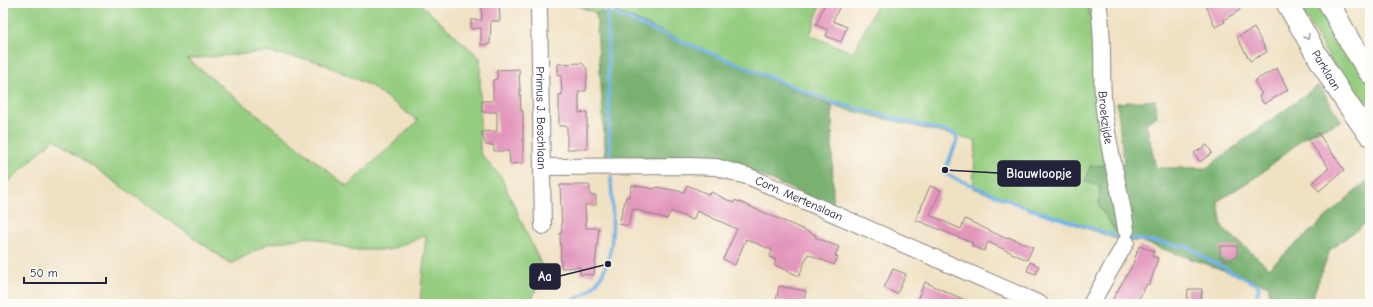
<svg xmlns="http://www.w3.org/2000/svg" width="1373" height="307" font-family="'Comic Neue',sans-serif">
  <style>
    .green { fill: #96ce81; stroke: #5c785e; fill-rule: evenodd }
    .forest { fill: #78b16f; stroke: #4d6a55 }
    .lines { fill: none; stroke-linecap: round; stroke-linejoin: round }
    .stream { stroke: #73b2e6; stroke-width: 3.5 }
    .building { fill: #e396bc }
    .minor-casing { stroke: #89827f; stroke-width: 18 }
    .major-casing { stroke: #89827f; stroke-width: 23 }
    .minor { stroke: #fff; stroke-width: 16 }
    .major { stroke: #fff; stroke-width: 21 }
    .oneway { stroke: #9c9ca7 }
    .labels { text-anchor: middle; dominant-baseline: central; stroke-width: 3; stroke-linejoin: round; paint-order: stroke }
    .street-label { font-size: 12px; fill: #22223b; stroke: #fdfcf7 }
    .leader { fill: none; stroke: #22223b; stroke-width: 1.5 }
    .callout-dot { fill: #22223b; stroke: #fdfcf7; stroke-width: 1.5 }
    .callout { fill: #22223b; stroke: #22223b; stroke-width: 1.5 }
    .callout-label { font-size: 13px; text-anchor: middle; font-weight: bold; fill: #fff }
  </style>
  <rect width="100%" height="100%" fill="#fdfcf7"/>
  <filter id="ink" filterUnits="userSpaceOnUse"><feTurbulence type="fractalNoise" baseFrequency=".025" numOctaves="2"/><feDisplacementMap in="SourceGraphic" scale="8" xChannelSelector="R" yChannelSelector="G"/><feConvolveMatrix kernelMatrix="1 2 1 2 8 2 1 2 1" color-interpolation-filters="sRGB"/></filter>
  <filter id="wash" filterUnits="userSpaceOnUse"><feTurbulence type="fractalNoise" baseFrequency=".012" numOctaves="4" result="noise"/><feDisplacementMap in="SourceGraphic" scale="16" xChannelSelector="R" yChannelSelector="G"/><feGaussianBlur stdDeviation="0.9" result="paint"/><feColorMatrix in="noise" values="0 0 0 0 0 0 0 0 0 0 0 0 0 0 0 0 0 1.4 0 .05"/><feComposite in="paint" operator="in"/></filter>
  <g filter="url(#wash)">
    <rect width="100%" height="100%" fill="#f0e1c3"/>
    <g class="green">
      <path d="M 3,3 L 419,3 L 480,58 L 480,153 L 501,177 L 544,271 L 530,304 L 420,304 L 426,235 L 389,250 L 355,250 L 310,237 L 267,244 L 231,264 L 54,139 L 3,187 ZM 267,52 L 319,62 L 371,86 L 418,121 L 347,186 L 187,59 Z"/>
      <path d="M 569,3 L 602,3 L 602,13 L 596,13 Z"/>
      <path d="M 617,3 L 821,3 L 810,35 L 853,53 L 878,3 L 1088,3 L 1097,56 L 1098,106 L 1104,165 L 1090,166 L 1100,186 L 1099,206 L 1122,241 L 973,188 L 976,141 L 832,106 L 617,12 Z"/>
      <path d="M 1298,3 L 1320,3 L 1370,81 L 1370,120 L 1334,66 Z"/>
    </g>
    <g class="forest">
      <path d="M 617,12 L 832,106 L 833,207 L 753,172 L 606,161 L 596,13 Z"/>
      <path d="M 1319,85 L 1341,121 L 1306,136 L 1259,175 L 1218,201 L 1222,227 L 1269,268 L 1370,178 L 1370,220 L 1330,250 L 1310,304 L 1268,304 L 1269,286 L 1140,241 L 1122,241 L 1099,206 L 1100,186 L 1085,182 L 1090,166 L 1124,165 L 1117,103 L 1155,100 L 1157,116 L 1146,123 L 1156,168 L 1206,168 Z"/>
    </g>
    <g class="lines">
      <g class="stream">
        <path d="M 607,3 L 610,157"/>
        <path d="M 607,11 L 831,102 L 956,134 L 957,141 L 945,170 L 944,173 L 947,175 L 1027,208 L 1117,236 L 1188,247 L 1197,252 L 1201,256 L 1256,284 L 1259,287 L 1255,304"/>
        <path d="M 566,304 C 573,300 583,296 590,290 C 620,262 612,214 611,177"/>
      </g>
    </g>
    <g id="blocks">
      <g class="building">
        <path d="M 481,3 L 499,3 L 500,21 L 491,21 L 490,44 L 481,45 L 481,28 L 471,29 L 471,20 L 482,20 Z"/>
        <path d="M 825,3 L 841,3 L 833,21 L 847,27 L 841,42 L 826,36 L 828,30 L 816,25 Z"/>
        <path d="M 1205,3 L 1238,3 L 1240,10 L 1224,20 L 1225,22 L 1215,27 Z"/>
        <path d="M 1254,28 L 1267,52 L 1250,61 L 1237,37 Z"/>
        <path d="M 582,63 L 587,69 L 587,77 L 586,91 L 579,91 L 579,113 L 587,112 L 587,149 L 567,149 L 567,126 L 559,126 L 559,95 L 562,95 L 561,75 L 558,76 L 558,64 Z"/>
        <path d="M 1277,68 L 1288,90 L 1264,104 L 1259,96 L 1262,94 L 1254,81 Z"/>
        <path d="M 519,69 L 521,111 L 523,111 L 523,163 L 510,164 L 509,151 L 494,151 L 494,145 L 486,145 L 481,132 L 497,131 L 497,112 L 482,112 L 482,101 L 493,101 L 493,80 L 497,79 L 497,70 Z"/>
        <path d="M 1318,133 L 1344,170 L 1319,191 L 1312,183 L 1329,168 L 1308,140 Z"/>
        <path d="M 1207,145 L 1212,153 L 1200,162 L 1194,153 Z"/>
        <path d="M 560,185 L 588,185 L 590,186 L 590,196 L 596,195 L 596,205 L 585,205 L 586,228 L 599,228 L 594,275 L 580,274 L 580,267 L 561,268 L 560,233 L 562,233 Z"/>
        <path d="M 632,185 L 655,189 L 656,187 L 684,192 L 687,185 L 710,195 L 711,192 L 734,203 L 735,200 L 816,235 L 815,237 L 839,247 L 835,256 L 838,257 L 834,265 L 808,254 L 799,276 L 774,265 L 776,260 L 770,257 L 772,250 L 746,239 L 735,265 L 723,259 L 737,229 L 697,211 L 693,220 L 671,211 L 667,219 L 633,209 L 628,226 L 619,224 L 626,197 L 629,197 Z"/>
        <path d="M 930,186 L 941,190 L 930,215 L 961,229 L 965,219 L 1007,239 L 1008,237 L 1033,247 L 1027,260 L 988,242 L 984,251 L 972,246 L 973,243 L 916,220 Z"/>
        <path d="M 1139,246 L 1154,251 L 1152,256 L 1158,258 L 1150,284 L 1147,284 L 1136,304 L 1110,304 L 1133,264 Z"/>
        <path d="M 1220,246 L 1237,246 L 1237,256 L 1233,257 L 1233,260 L 1223,260 L 1223,257 L 1220,257 Z"/>
        <path d="M 1030,262 L 1039,266 L 1036,274 L 1027,271 Z"/>
        <path d="M 893,269 L 906,274 L 897,294 L 884,288 Z"/>
        <path d="M 925,282 L 938,288 L 974,304 L 922,304 L 916,302 Z"/>
        <path d="M 779,286 L 806,291 L 803,304 L 776,301 Z"/>
        <path d="M 1188,289 L 1202,289 L 1201,304 L 1187,304 Z"/>
      </g>
    </g>
  </g>
  <g filter="url(#ink)">
    <use href="#blocks" fill-opacity="0" stroke="#89827f" stroke-width="1"/>
    <g class="lines">
      <g class="minor-casing">
        <g id="minor">
          <path id="s1" d="M 1098,3 C 1105,38 1100,74 1104,110 C 1108,151 1121,190 1126,230"/>
          <path id="s2" d="M 539,10 L 543,226"/>
          <path id="s3" d="M 542,167 L 690,166 L 716,167 L 750,177 L 1040,304"/>
          <path d="M 1091,304 L 1126,242"/>
        </g>
      </g>
      <g class="major-casing">
        <g id="major">
          <path id="s4" d="M 1287,3 C 1313,48 1338,94 1370,135"/>
          <path d="M 1329,3 L 1350,42 L 1370,73"/>
        </g>
      </g>
      <use href="#minor" class="minor"/>
      <use href="#major" class="major"/>
    </g>
    <defs><path id="oneway-chevron" d="M-2-3.5L2.5 0L-2 3.5" fill="none" stroke-width="1.6" stroke-linecap="round" stroke-linejoin="round"/></defs>
    <use class="oneway" href="#oneway-chevron" transform="translate(1307 37) rotate(61)"/>
  </g>
  <g class="labels">
    <g class="street-label">
      <text stroke="none"><textPath href="#s4" startOffset="78">Parklaan</textPath></text>
      <text stroke="none"><textPath href="#s1" startOffset="115">Broekzijde</textPath></text>
      <text stroke="none"><textPath href="#s2" startOffset="108">Primus J. Boschlaan</textPath></text>
      <text stroke="none"><textPath href="#s3" startOffset="263">Corn. Mertenslaan</textPath></text>
    </g>
  </g>
  <path class="leader" d="M945 170L998 173M608 264L560 276"/>
  <g class="callout-dot">
    <circle cx="945" cy="170" r="4"/>
    <circle cx="608" cy="264" r="4"/>
  </g>
  <g class="callout">
    <rect x="998" y="161" width="82" height="25" rx="4"/>
    <rect x="530" y="264" width="30" height="25" rx="4"/>
  </g>
  <g class="callout-label">
    <text x="1039" y="178">Blauwloopje</text>
    <text x="545" y="281">Aa</text>
  </g>
  <rect width="1373" height="307" fill="none" stroke="#fdfcf7" stroke-width="16"/>
  <path d="M24 277v6h82v-6" fill="none" stroke="#22223b" stroke-width="2"/>
  <text x="30" y="277" font-size="12" fill="#22223b" stroke="#fdfcf7" stroke-width="3" paint-order="stroke">50 m</text>
</svg>
